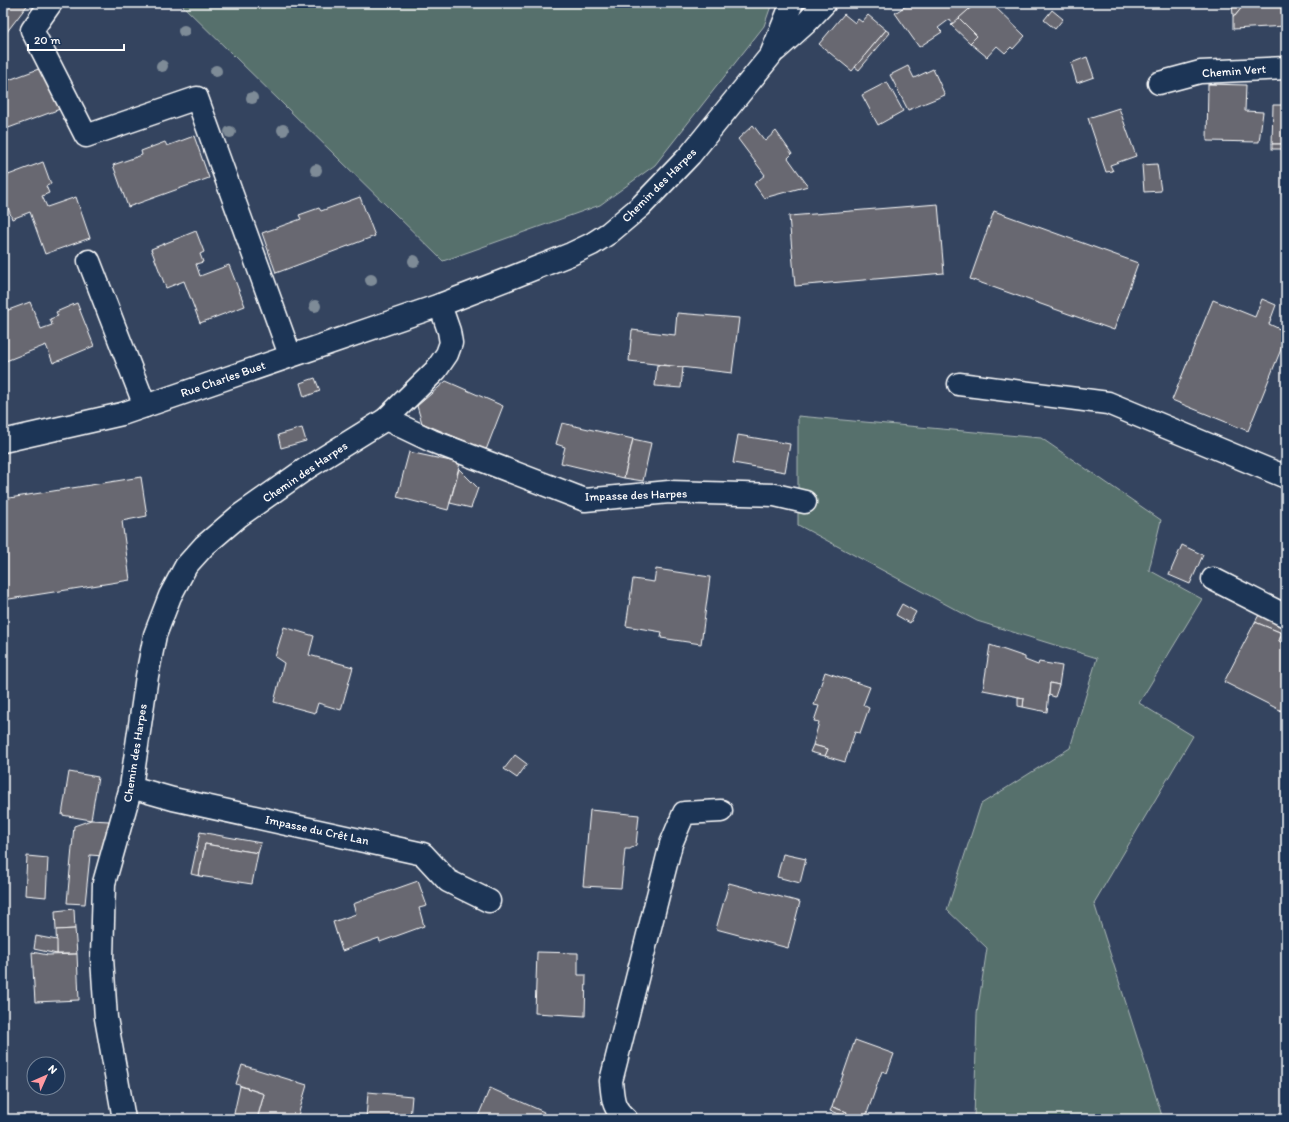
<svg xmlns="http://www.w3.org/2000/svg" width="1289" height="1122" font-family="Itim,sans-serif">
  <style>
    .green { fill: #566f6c; stroke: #aab7b6 }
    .building { fill: #686871; stroke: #fff }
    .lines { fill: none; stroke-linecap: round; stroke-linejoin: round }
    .minor-casing { stroke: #fff; stroke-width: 25 }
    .minor { stroke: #1d3557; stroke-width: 22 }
    .tree { fill: #7e8b97 }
    .labels { text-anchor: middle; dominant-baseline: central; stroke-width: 3.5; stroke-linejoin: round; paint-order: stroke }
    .street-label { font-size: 12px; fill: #fff; stroke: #1d3557 }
  </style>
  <rect width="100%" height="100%" fill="#34445f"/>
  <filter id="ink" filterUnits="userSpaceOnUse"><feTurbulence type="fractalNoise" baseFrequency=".025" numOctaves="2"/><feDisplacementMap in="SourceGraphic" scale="8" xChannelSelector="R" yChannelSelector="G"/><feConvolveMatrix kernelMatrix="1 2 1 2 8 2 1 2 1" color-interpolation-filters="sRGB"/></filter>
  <g filter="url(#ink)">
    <g class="green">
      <path d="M 180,3 L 772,3 L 764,26 L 655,165 L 600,205 L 443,261 Z"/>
      <path d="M 798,416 L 1041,438 L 1161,520 L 1149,570 L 1202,599 L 1139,703 L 1193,736 L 1094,903 L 1163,1119 L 974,1119 L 977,1014 L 987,948 L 947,910 L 981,804 L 1070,748 L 1097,658 L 977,621 L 798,525 Z"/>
    </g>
    <g class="building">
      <path d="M 3,3 L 29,3 L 3,37 Z"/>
      <path d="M 910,3 L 940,3 L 941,5 L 943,3 L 976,3 L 953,24 L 950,19 L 938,28 L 942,32 L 919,47 L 895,13 Z"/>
      <path d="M 976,3 L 991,3 L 1025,36 L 1013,49 L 1011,47 L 1005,53 L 997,46 L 987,57 L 970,43 L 977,36 L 959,18 Z"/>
      <path d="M 1232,3 L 1240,3 L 1243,6 L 1235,16 L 1233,16 Z"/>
      <path d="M 1240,3 L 1286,3 L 1286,26 L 1233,29 L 1233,16 L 1235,16 L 1243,6 Z"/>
      <path d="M 1052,10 L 1063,19 L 1055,29 L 1044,20 Z"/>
      <path d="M 844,14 L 855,23 L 858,19 L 862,22 L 868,15 L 886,30 L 852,71 L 819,44 Z"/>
      <path d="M 959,18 L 977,36 L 970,43 L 951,25 Z"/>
      <path d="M 886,30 L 890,33 L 859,70 L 855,67 Z"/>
      <path d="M 1087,57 L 1094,77 L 1077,83 L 1071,63 Z"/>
      <path d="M 908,66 L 914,78 L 933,69 L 945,95 L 908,110 L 890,75 Z"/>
      <path d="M 44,67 L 60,109 L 3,130 L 3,78 L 5,77 L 6,81 Z"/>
      <path d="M 887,82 L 903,111 L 878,125 L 862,95 Z"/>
      <path d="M 1208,84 L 1246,85 L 1245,111 L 1263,112 L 1259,142 L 1207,141 Z"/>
      <path d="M 1273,105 L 1286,105 L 1286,144 L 1272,144 Z"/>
      <path d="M 1119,108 L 1136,156 L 1110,165 L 1113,171 L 1106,172 L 1088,118 Z"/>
      <path d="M 753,125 L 765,141 L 776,131 L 792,154 L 788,158 L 808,186 L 764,198 L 754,184 L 765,175 L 738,139 Z"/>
      <path d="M 194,136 L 209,178 L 128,207 L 113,165 L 142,155 L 141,151 L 165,142 L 167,146 Z"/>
      <rect x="1272" y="144" width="14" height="5"/>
      <path d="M 43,162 L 51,184 L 46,186 L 49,193 L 42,196 L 47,207 L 76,197 L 90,238 L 45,254 L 30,212 L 12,219 L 3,193 L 3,177 Z"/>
      <path d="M 1157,164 L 1161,191 L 1144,192 L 1142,165 Z"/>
      <path d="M 360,197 L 375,236 L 276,273 L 262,233 L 301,219 L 299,215 L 319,208 L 321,211 Z"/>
      <path d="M 938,204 L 944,273 L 795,286 L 789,216 Z"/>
      <path d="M 994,211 L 1138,263 L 1114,330 L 970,279 Z"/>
      <path d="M 196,231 L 204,252 L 200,254 L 203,262 L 196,264 L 200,276 L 229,265 L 245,306 L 200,323 L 184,281 L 166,288 L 151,249 Z"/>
      <path d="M 1262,299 L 1276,305 L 1269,324 L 1286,332 L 1286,337 L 1248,431 L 1172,400 L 1213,300 L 1255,317 Z"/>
      <path d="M 30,302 L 41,329 L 52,325 L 50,319 L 58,316 L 56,312 L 77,303 L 94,346 L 53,363 L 46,345 L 6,361 L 3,354 L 3,312 Z"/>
      <path d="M 677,313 L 739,318 L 732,373 L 629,361 L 632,330 L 675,335 Z"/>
      <path d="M 657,365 L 683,367 L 681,388 L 655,386 Z"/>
      <path d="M 315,378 L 320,391 L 304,397 L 300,383 Z"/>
      <path d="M 446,381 L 503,406 L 486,450 L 422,423 L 417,406 Z"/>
      <path d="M 562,423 L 633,439 L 624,478 L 561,463 L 565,447 L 556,444 Z"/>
      <path d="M 302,428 L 306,441 L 281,448 L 278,435 Z"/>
      <path d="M 738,435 L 790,444 L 785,472 L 733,463 Z"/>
      <path d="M 633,439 L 651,443 L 643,481 L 624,478 Z"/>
      <path d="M 409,452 L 460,463 L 448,510 L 397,497 Z"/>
      <path d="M 459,469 L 478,488 L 471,508 L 450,503 Z"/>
      <path d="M 141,477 L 147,516 L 122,521 L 130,580 L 3,600 L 3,499 Z"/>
      <path d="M 1182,545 L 1203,555 L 1190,584 L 1169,575 Z"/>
      <path d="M 656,569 L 710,577 L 701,644 L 661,638 L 662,632 L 626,626 L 633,579 L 654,582 Z"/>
      <path d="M 902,604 L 916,612 L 910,623 L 896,615 Z"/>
      <path d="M 1259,615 L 1286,628 L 1282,633 L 1255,622 Z"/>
      <path d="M 1255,622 L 1282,633 L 1279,641 L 1286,645 L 1286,713 L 1224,682 Z"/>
      <path d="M 284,627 L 314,636 L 309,655 L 353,667 L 341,710 L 318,703 L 315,713 L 274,702 L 284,663 L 275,657 Z"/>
      <path d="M 1282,633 L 1286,635 L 1286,645 L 1279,641 Z"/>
      <path d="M 990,645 L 1025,657 L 1025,660 L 1038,665 L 1039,662 L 1062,666 L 1059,685 L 1050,683 L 1047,712 L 1023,707 L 1024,698 L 983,690 Z"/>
      <path d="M 825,672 L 870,687 L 863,705 L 869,708 L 860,733 L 855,732 L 845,762 L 825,756 L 828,749 L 813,745 L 819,722 L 814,721 L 819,706 L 814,705 Z"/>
      <path d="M 1050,683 L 1059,685 L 1055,697 L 1049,695 Z"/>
      <path d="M 1018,697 L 1024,698 L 1023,707 L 1018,706 Z"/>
      <path d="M 813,745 L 828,749 L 825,756 L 810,752 Z"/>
      <path d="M 515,755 L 527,764 L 517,778 L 504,769 Z"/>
      <path d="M 69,772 L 98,777 L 91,820 L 62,815 Z"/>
      <path d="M 590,810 L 639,815 L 636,845 L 630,849 L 625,849 L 621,888 L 583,886 Z"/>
      <path d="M 91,820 L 109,821 L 103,856 L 90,855 L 85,904 L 67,903 L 74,826 Z"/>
      <path d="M 200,832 L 261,843 L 258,853 L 205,844 L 199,876 L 191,874 Z"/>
      <path d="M 205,844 L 258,853 L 252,884 L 199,876 Z"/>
      <path d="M 783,854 L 806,859 L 800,883 L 777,877 Z"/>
      <path d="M 27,856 L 48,858 L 46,897 L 25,895 Z"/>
      <path d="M 418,881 L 427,906 L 419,908 L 424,926 L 380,942 L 379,938 L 342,951 L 333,922 L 356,914 L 353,904 Z"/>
      <path d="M 729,883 L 800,902 L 788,948 L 716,929 Z"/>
      <path d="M 74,909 L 75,929 L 56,930 L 55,911 Z"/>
      <path d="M 75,929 L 77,954 L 57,954 L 56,930 Z"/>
      <path d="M 36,936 L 57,940 L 57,954 L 34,949 Z"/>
      <path d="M 32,952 L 48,955 L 77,954 L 79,1000 L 35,1002 Z"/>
      <path d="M 537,952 L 578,953 L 578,975 L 586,975 L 585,1016 L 535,1013 Z"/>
      <path d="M 855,1040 L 894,1054 L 887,1073 L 882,1071 L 865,1119 L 853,1119 L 845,1116 L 847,1112 L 832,1107 Z"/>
      <path d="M 242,1065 L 307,1085 L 297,1119 L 257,1119 L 264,1094 L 236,1084 Z"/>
      <path d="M 240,1086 L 264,1094 L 257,1119 L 233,1118 Z"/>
      <path d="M 490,1088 L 544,1112 L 541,1119 L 477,1119 Z"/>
      <path d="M 368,1092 L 412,1096 L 410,1119 L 366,1119 Z"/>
      <path d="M 832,1107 L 847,1112 L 845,1116 L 830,1111 Z"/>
    </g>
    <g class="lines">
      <g class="minor-casing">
        <g id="minor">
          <path d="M 51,3 L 32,30 L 86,136 L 197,98 L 290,355"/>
          <path d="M 776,50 L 806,23 L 825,3"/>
          <path d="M 1159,83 L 1200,72 L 1286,68"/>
          <path d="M 89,261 L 145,406"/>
          <path d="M 959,384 L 1108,403 L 1286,477"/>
          <path d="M 386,419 L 432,441 L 585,500 L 669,492 L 775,495 L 805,502"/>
          <path d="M 3,441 L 122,414 L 440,305 L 513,277 L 571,254 L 592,244 L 609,233 L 641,206 L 690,155 L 771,55 L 792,3"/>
          <path d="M 1213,579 L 1286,616"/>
          <path d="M 131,787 L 173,799 L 423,854 L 448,881 L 489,901"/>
          <path d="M 124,1119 L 106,1018 L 102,958 L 104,883 L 131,787 L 147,676 L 155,635 L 170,596 L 186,566 L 204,546 L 239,516 L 307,468 L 386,419 L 436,370 L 447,354 L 451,343 L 449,331 L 440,305"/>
          <path d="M 626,1119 C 612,1107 613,1099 611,1081 L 671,844 L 684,813 L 721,811"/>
        </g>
      </g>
      <use href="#minor" class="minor"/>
    </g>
    <g class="tree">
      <circle cx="184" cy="31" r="6"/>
      <circle cx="162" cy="66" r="6"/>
      <circle cx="216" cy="71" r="6"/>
      <circle cx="252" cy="98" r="6"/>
      <circle cx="283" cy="130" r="6"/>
      <circle cx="230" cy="132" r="6"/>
      <circle cx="316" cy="170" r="6"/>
      <circle cx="414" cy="261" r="6"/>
      <circle cx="371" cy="280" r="6"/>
      <circle cx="315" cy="306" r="6"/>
    </g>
  </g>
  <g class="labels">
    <g class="street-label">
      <text transform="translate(1234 71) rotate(-4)">Chemin Vert</text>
      <text transform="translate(659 185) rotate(-45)">Chemin des Harpes</text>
      <text transform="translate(223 379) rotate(-19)">Rue Charles Buet</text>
      <text transform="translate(305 472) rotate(-34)">Chemin des Harpes</text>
      <text transform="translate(636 495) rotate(-2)">Impasse des Harpes</text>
      <text transform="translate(135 753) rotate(-81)">Chemin des Harpes</text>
      <text transform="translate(317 830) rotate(12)">Impasse du Crêt Lan</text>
    </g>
  </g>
  <rect width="1289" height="1122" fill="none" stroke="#1d3557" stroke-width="16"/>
  <rect x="8" y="8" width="1273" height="1106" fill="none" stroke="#fff" stroke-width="1.5" filter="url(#ink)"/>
  <g transform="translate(46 1076) rotate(45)"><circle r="19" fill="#1d3557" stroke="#77869a"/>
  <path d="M0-3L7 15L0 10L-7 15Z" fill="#ff9aa2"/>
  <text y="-6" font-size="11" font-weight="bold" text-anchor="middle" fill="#ffffff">N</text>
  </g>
  <path d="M28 44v6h96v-6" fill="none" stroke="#ffffff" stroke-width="2"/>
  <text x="34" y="44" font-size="12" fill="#ffffff" stroke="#1d3557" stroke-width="3" paint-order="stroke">20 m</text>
</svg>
